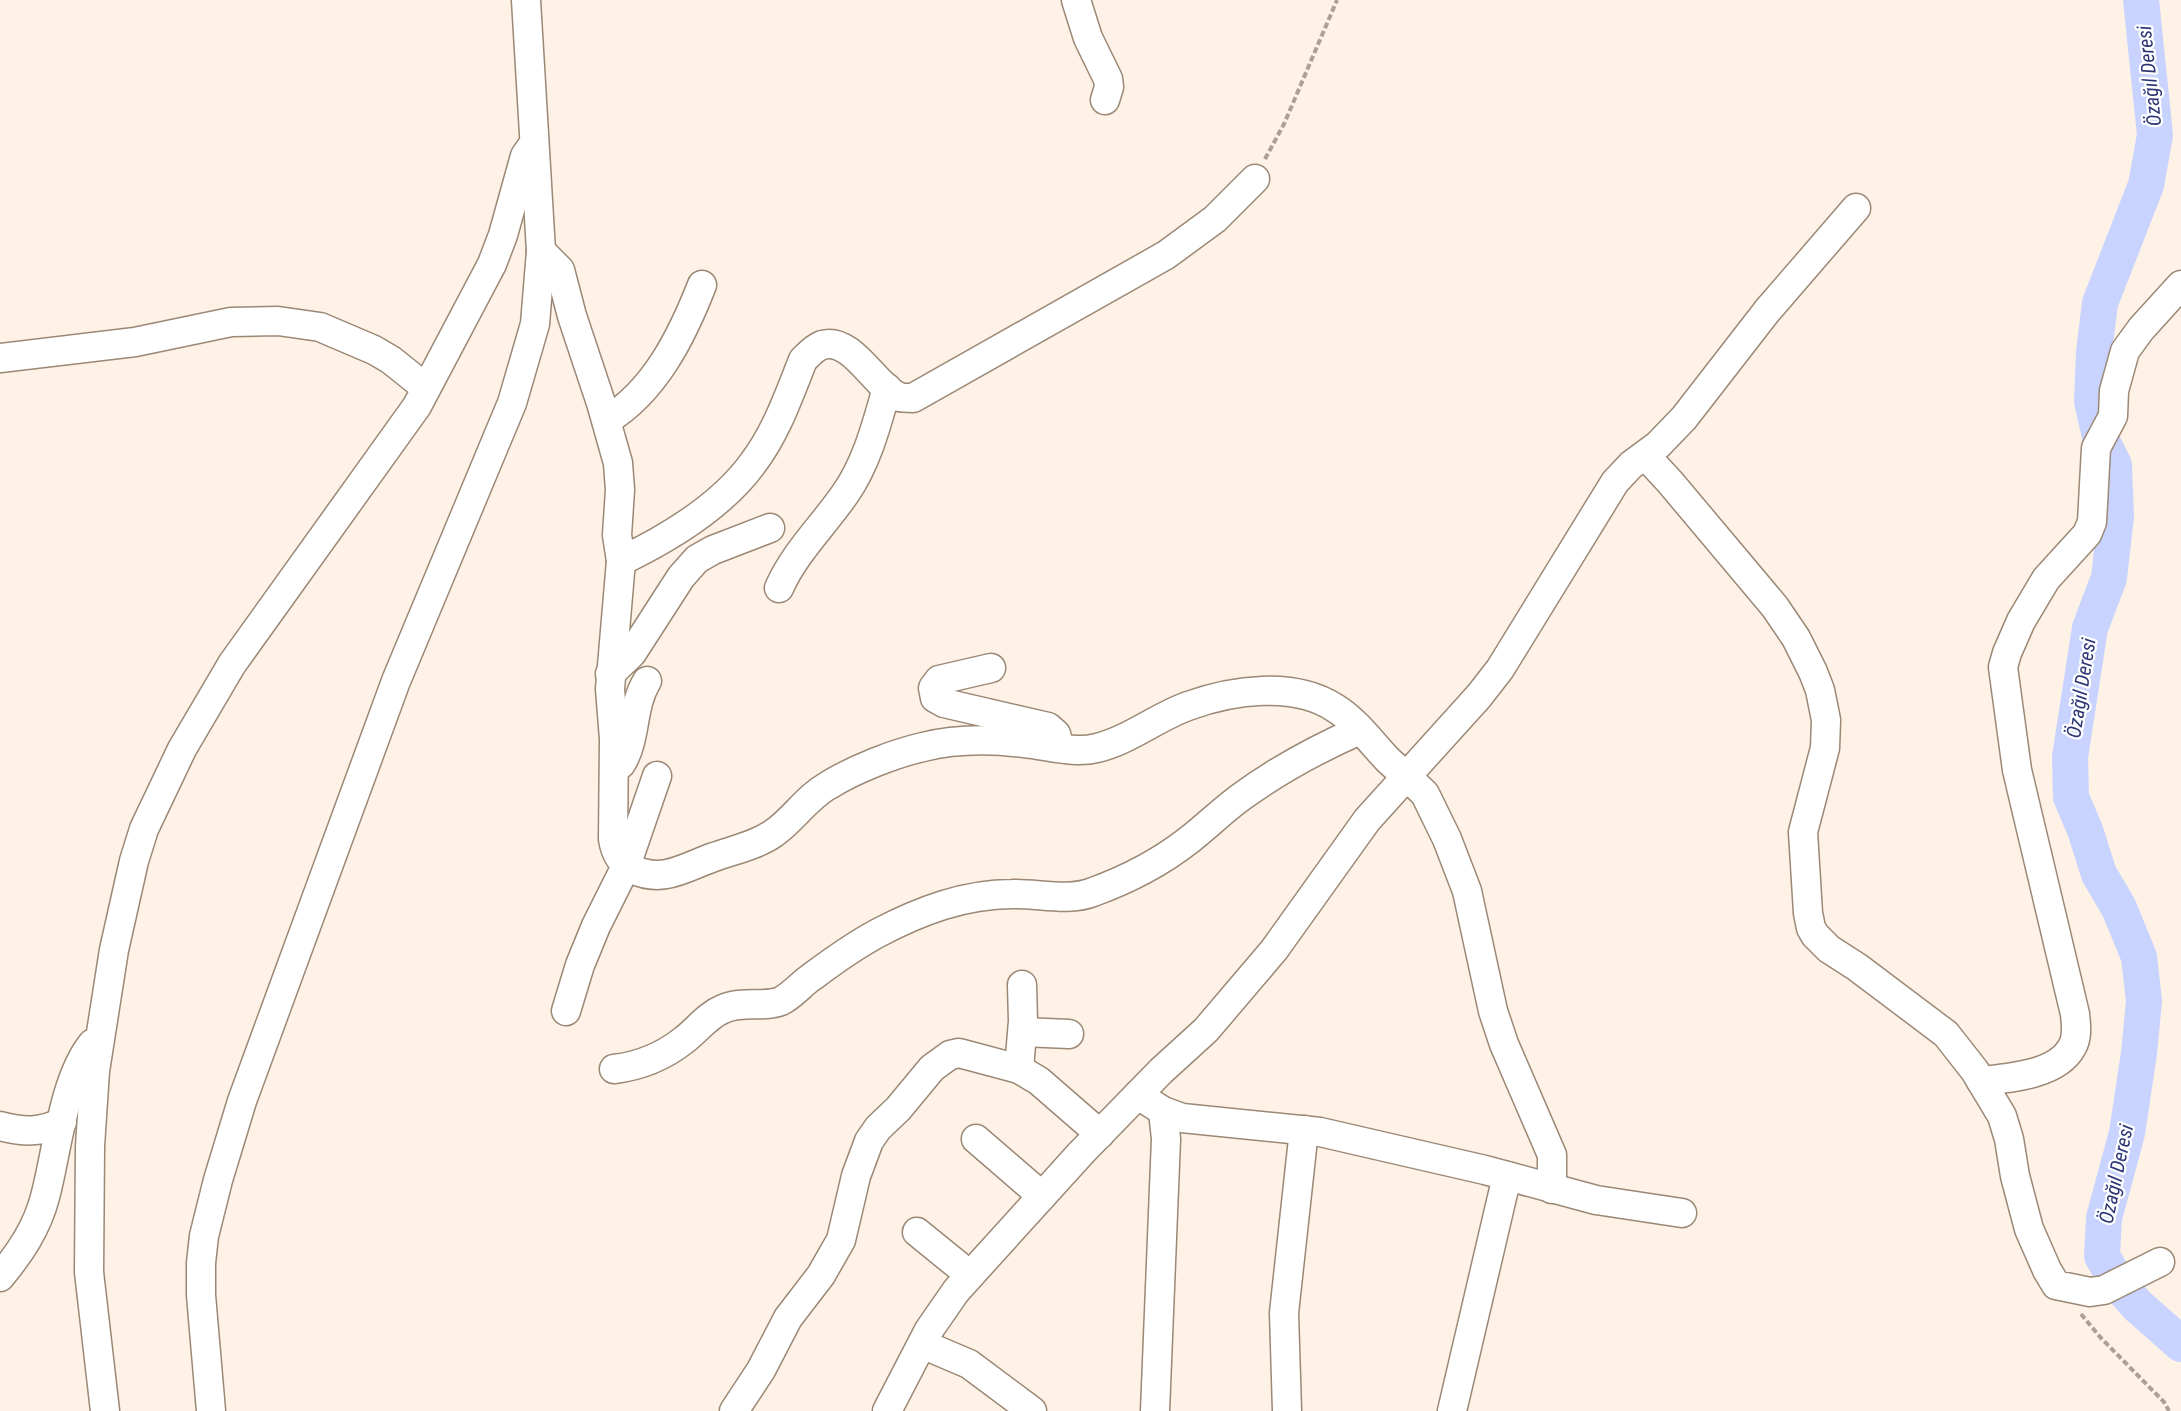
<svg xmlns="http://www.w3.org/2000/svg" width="2181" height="1411" font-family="'Roboto Condensed',sans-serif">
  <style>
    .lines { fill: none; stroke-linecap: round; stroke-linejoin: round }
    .river { stroke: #c8d4ff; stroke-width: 36 }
    .minor-casing { stroke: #9b8875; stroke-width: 31 }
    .path { stroke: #aba096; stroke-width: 4; stroke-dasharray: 6 3; stroke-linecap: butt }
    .minor { stroke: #fff; stroke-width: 28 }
    .labels { text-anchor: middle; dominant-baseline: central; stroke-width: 4.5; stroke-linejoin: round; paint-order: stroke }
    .water-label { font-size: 20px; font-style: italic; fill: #2d3775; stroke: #fff }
  </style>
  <rect width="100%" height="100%" fill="#fef1e5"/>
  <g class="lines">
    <path class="river" d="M 2141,0 L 2155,135 L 2146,185 L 2100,303 L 2094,352 L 2092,401 L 2100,437 L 2114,465 L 2116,516 L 2109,578 L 2090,628 L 2070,757 L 2071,797 L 2085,830 L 2099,874 L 2119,908 L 2139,957 L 2144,1001 L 2139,1053 L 2127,1133 L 2104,1218 L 2102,1256 L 2118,1284 L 2138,1306 L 2181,1344"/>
    <g class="minor-casing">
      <g id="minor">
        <path d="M 1076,0 L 1088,38 L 1108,79 L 1109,87 L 1105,100"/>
        <path d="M 541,251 L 560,270 L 572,316 L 601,403 L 618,463 L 620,490 L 617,535 L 621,561 L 610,689 L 614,739 L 613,839 C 615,852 620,862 632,869 C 663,884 685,867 714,857 C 734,850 757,845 774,833 C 794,819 807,797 829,785 C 855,769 893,754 923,747 C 955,739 991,739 1024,743 C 1047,745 1074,754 1097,748 C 1130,740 1157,717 1188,706 C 1232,690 1294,681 1335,708 C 1356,721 1371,742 1388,760 C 1400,771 1413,782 1425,794 L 1447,839 L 1467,891 L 1493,1011 L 1504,1044 L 1552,1155 L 1552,1189"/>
        <path d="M 0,358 L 135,342 L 231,322 L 278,321 L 320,327 L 374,350 L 391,360 L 426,388"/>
        <path d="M 607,420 C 655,391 682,336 702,285"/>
        <path d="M 1645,455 L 1670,482 L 1775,607 L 1796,638 L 1813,672 L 1820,690 L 1826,720 L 1825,748 L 1803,832 L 1808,913 L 1811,928 L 1815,935 L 1829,949 L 1857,967 L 1946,1034 L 1975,1071 L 2002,1116 L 2009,1139 L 2015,1176 L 2029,1229 L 2047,1270 L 2056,1285 L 2090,1292 L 2104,1290 L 2160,1262"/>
        <path d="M 621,561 C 669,538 721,507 753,463 C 776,433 789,395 803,360 C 808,355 814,348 822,345 C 852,336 875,387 899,397 C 903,398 908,398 913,398 L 1166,255 L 1215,219 L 1255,179"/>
        <path d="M 779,588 C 795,552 823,526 845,494 C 867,463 877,423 887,388"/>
        <path d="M 991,668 L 939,680 L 933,688 L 935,698 L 944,703 L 1048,727 L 1056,734 L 1059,745"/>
        <path d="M 610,674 L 632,653 L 681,577 L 697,559 L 713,550 L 770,528"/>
        <path d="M 621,764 C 637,738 631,707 647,681"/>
        <path d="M 566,1011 L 580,965 L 596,926 L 626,866 L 657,776"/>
        <path d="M 1023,1032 L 1069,1034"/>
        <path d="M 614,1069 C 639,1066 664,1056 684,1040 C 697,1030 708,1015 723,1009 C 742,1000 765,1008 781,1001 C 793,995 802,983 813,976 C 833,961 856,945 878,933 C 920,911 964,894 1012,894 C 1038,893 1068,902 1093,892 C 1126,880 1161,862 1189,840 C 1207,826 1223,810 1241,797 C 1278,770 1319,748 1360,730"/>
        <path d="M 1019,1069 L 1023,1021 L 1022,985"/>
        <path d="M 1981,1081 C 2009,1078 2057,1075 2072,1047 C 2078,1037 2076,1024 2075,1014 L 2017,770 L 2003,667 L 2007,653 L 2021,621 L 2046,579 L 2087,534 L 2092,522 L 2096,448 L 2113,416 L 2114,391 L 2125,351 L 2141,329 L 2181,285"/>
        <path d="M 1138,1095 L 1163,1111 L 1182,1118 L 1320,1132 L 1485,1170 L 1596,1200 L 1682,1213"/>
        <path d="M 0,1126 C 23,1132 41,1133 62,1122"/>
        <path d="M 976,1139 L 1042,1196"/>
        <path d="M 917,1232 L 970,1275"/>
        <path d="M 0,1277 C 20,1253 37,1228 45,1197 C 57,1153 63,1080 92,1044"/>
        <path d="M 922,1344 L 969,1364 L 1032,1411"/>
        <path d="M 105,1411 L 89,1272 L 90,1146 L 95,1071 L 114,950 L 134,861 L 144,829 L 182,749 L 232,664 L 417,406 L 492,264 L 503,235 L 525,156 L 534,143"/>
        <path d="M 211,1411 L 201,1295 L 201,1263 L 204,1236 L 218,1180 L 242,1101 L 396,681 L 512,403 L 535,324 L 541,251 L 526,0"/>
        <path d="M 734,1411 L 761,1370 L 788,1318 L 821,1275 L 841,1240 L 856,1176 L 869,1141 L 878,1128 L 898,1109 L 932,1068 L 950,1055 L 959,1053 L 1019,1069 L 1039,1081 L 1100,1134"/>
        <path d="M 887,1411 L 929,1330 L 956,1291 L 1081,1153 L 1161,1071 L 1206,1030 L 1274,950 L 1367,820 L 1479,696 L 1500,669 L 1615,482 L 1631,465 L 1658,445 L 1684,418 L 1767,311 L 1856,208"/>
        <path d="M 1155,1411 L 1166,1139 L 1163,1111"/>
        <path d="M 1287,1411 L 1284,1313 L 1304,1130"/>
        <path d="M 1452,1411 L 1507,1176"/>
      </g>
    </g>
    <g class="path">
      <path d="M 1265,159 L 1284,124 L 1337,0"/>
      <path d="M 2081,1314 L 2100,1337 L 2164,1402 L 2169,1411"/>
    </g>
    <use href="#minor" class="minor"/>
  </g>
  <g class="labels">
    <g class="water-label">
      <text transform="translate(2149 76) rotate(-96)">Özağıl Deresi</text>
      <text transform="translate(2081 688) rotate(-81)">Özağıl Deresi</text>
      <text transform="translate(2116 1174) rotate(-78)">Özağıl Deresi</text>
    </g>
  </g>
</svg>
